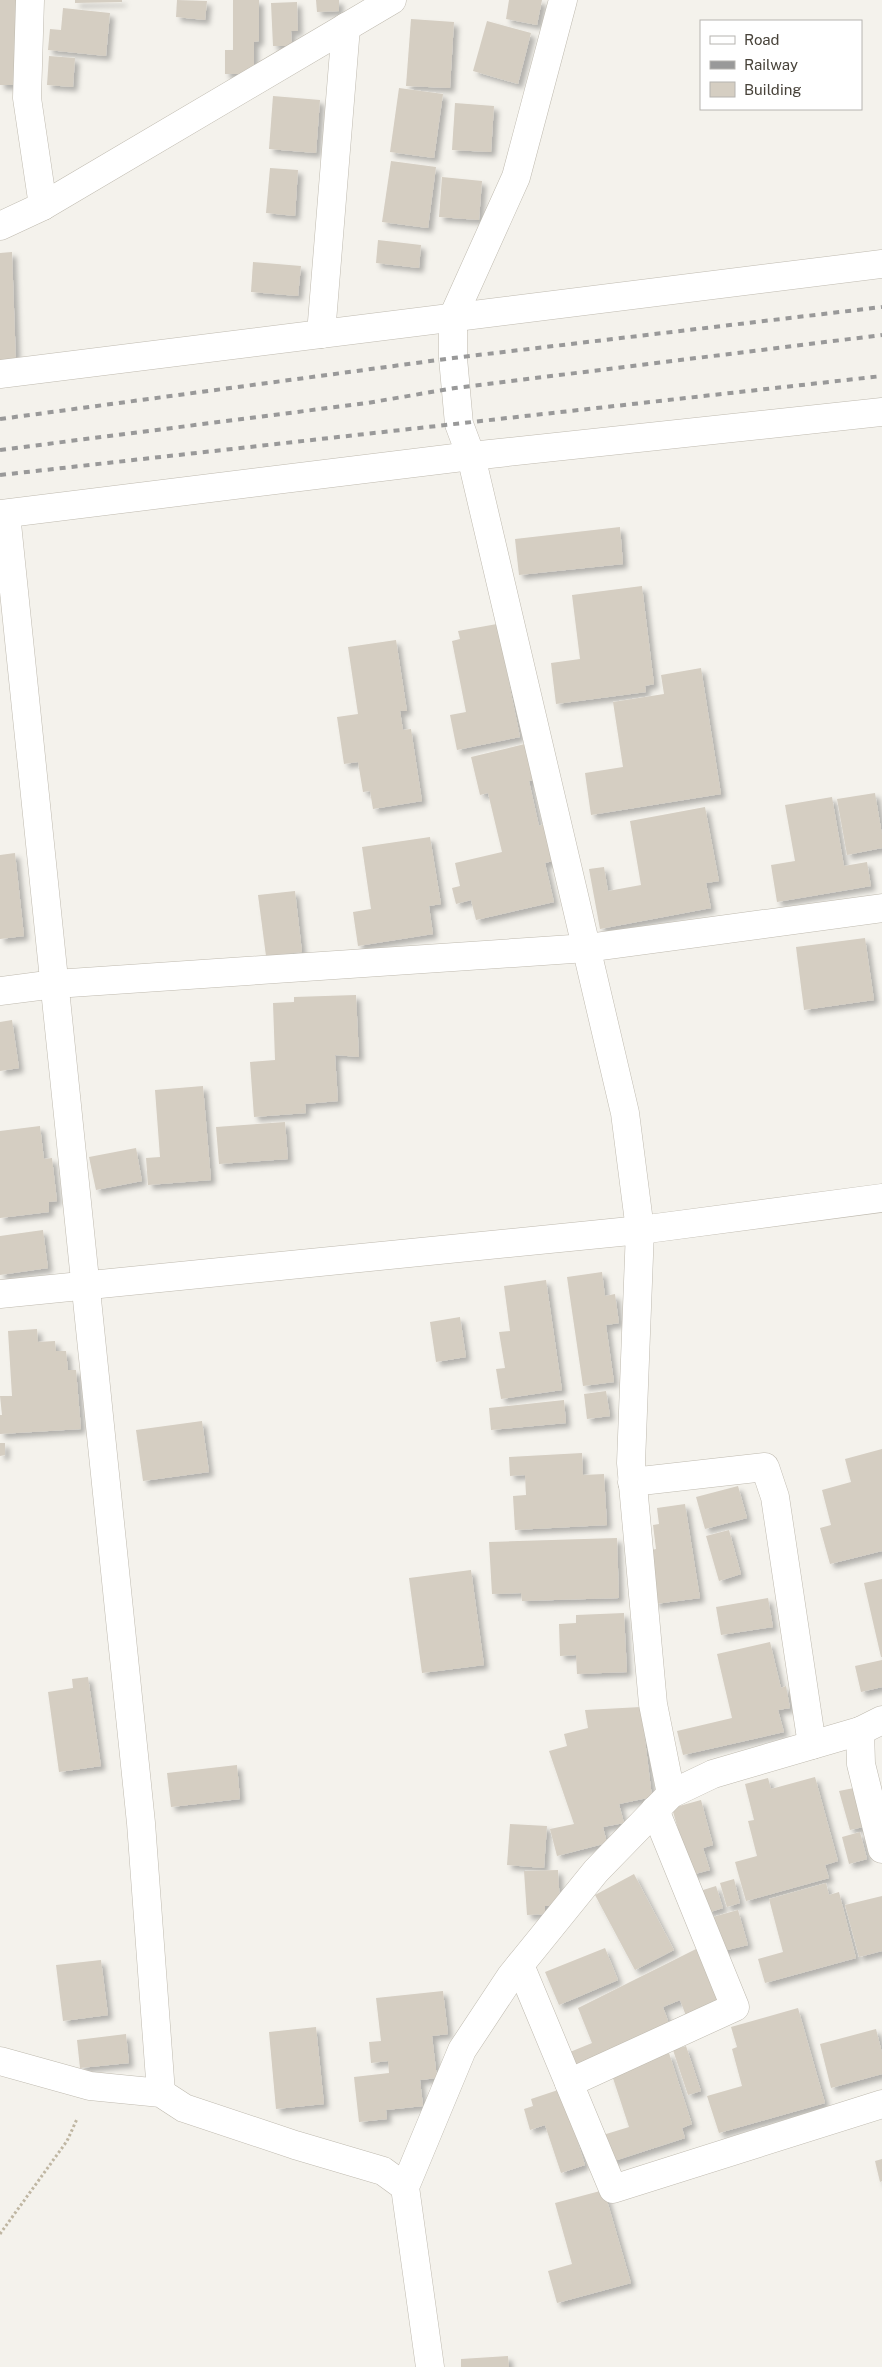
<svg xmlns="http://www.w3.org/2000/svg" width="882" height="2367" font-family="'Public Sans',sans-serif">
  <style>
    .building { fill: #d5cec2; filter: url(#shadow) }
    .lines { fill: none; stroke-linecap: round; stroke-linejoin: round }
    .minor-casing { stroke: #bfbaaf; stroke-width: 29 }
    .path { stroke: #bfb6a2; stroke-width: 3; stroke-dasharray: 2.5 2.5; stroke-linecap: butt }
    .minor { stroke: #fff; stroke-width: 28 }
    .rail { stroke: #999; stroke-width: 4; stroke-dasharray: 6 6; stroke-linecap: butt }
  </style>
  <defs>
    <filter id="shadow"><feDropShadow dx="4.5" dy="4.5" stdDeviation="2.5" flood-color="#0004"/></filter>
  </defs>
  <rect width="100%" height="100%" fill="#f4f2ec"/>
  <g class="building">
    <path d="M 0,0 L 17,0 L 15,85 L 0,85 Z"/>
    <path d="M 75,0 L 122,0 L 122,2 L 75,3 Z"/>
    <path d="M 177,0 L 207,1 L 205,20 L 176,17 Z"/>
    <path d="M 233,0 L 259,0 L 259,41 L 254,42 L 254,74 L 225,74 L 225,50 L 233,50 Z"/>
    <path d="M 316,0 L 339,0 L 339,11 L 317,12 Z"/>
    <path d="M 509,0 L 542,0 L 537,25 L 506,19 Z"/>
    <path d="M 297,2 L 298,31 L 291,31 L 292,46 L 273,46 L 271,3 Z"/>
    <path d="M 63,8 L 110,13 L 106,56 L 48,50 L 50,29 L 61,30 Z"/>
    <path d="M 411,19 L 454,22 L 450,88 L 406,86 Z"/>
    <path d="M 487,21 L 531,33 L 518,84 L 473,71 Z"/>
    <path d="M 49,56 L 75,58 L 73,87 L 47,85 Z"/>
    <path d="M 399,88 L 443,94 L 434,158 L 390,152 Z"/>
    <path d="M 273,96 L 320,100 L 316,153 L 269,149 Z"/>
    <path d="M 455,103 L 494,106 L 491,152 L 452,150 Z"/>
    <path d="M 391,161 L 436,167 L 428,228 L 382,222 Z"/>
    <path d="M 270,168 L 298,170 L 295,216 L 266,213 Z"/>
    <path d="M 442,177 L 482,181 L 479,220 L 439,217 Z"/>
    <path d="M 378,240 L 421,245 L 419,268 L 376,263 Z"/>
    <path d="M 12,252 L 16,363 L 0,364 L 0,253 Z"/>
    <path d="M 253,262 L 301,266 L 298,296 L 251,292 Z"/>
    <path d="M 620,527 L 623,564 L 519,575 L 515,539 Z"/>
    <path d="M 642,586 L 654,684 L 645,686 L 646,692 L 556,704 L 551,663 L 580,659 L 572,595 Z"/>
    <path d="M 497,624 L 520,737 L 457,750 L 450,715 L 466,712 L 452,641 L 460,639 L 458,631 Z"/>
    <path d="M 396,640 L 407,711 L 400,711 L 403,730 L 411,729 L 422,801 L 373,809 L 370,791 L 363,792 L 358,762 L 344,764 L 337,717 L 358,714 L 348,647 Z"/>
    <path d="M 701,668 L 721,794 L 591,815 L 585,773 L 623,767 L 613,702 L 664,694 L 661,675 Z"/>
    <path d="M 529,743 L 538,779 L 529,781 L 539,826 L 547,823 L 557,860 L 545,863 L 554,902 L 476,920 L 471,900 L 456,904 L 452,888 L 460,886 L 455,863 L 502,852 L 488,793 L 480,795 L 471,757 Z"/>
    <path d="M 875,793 L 882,835 L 882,848 L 847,855 L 837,799 Z"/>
    <path d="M 832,797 L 844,866 L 867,862 L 871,886 L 777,902 L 771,865 L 795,861 L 785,805 Z"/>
    <path d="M 705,807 L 719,881 L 706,883 L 711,908 L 600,929 L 589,869 L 604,867 L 608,891 L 641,885 L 630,821 Z"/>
    <path d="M 430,837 L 441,904 L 429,906 L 433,934 L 358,946 L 353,912 L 371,909 L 362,847 Z"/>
    <path d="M 15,853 L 24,936 L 0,939 L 0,855 Z"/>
    <path d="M 295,891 L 302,952 L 266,956 L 258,895 Z"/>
    <path d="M 865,938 L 874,1000 L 804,1010 L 796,947 Z"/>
    <path d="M 356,995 L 359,1057 L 335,1055 L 338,1101 L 305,1104 L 306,1113 L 254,1117 L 250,1062 L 275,1060 L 273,1003 L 294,1002 L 294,997 Z"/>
    <path d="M 12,1020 L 19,1068 L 0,1071 L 0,1022 Z"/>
    <path d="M 203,1086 L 211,1180 L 148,1185 L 146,1158 L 160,1157 L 155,1090 Z"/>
    <path d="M 285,1122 L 288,1159 L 219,1164 L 216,1127 Z"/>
    <path d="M 40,1126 L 44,1159 L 52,1158 L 57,1201 L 49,1202 L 49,1212 L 0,1218 L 0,1131 Z"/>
    <path d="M 136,1148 L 142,1181 L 96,1190 L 89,1157 Z"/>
    <path d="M 43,1230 L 48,1268 L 0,1275 L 0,1236 Z"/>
    <path d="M 602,1272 L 605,1296 L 615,1294 L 619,1323 L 606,1325 L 614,1382 L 583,1386 L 567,1277 Z"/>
    <path d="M 546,1280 L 562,1390 L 501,1399 L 496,1369 L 505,1368 L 499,1332 L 510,1331 L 504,1286 Z"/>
    <path d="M 460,1317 L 466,1357 L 436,1362 L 430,1322 Z"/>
    <path d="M 37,1329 L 38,1342 L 55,1341 L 56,1351 L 66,1351 L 68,1370 L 76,1370 L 81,1429 L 0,1434 L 0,1415 L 2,1415 L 0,1396 L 12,1396 L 8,1331 Z"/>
    <path d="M 606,1391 L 610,1416 L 587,1419 L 584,1394 Z"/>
    <path d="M 564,1400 L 566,1423 L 491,1430 L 489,1408 Z"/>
    <path d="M 202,1421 L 209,1472 L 143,1481 L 136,1430 Z"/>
    <path d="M 0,1443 L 5,1443 L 5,1455 L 0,1456 Z"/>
    <path d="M 882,1449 L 882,1551 L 830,1564 L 820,1528 L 831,1525 L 822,1490 L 851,1482 L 845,1459 Z"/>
    <path d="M 582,1453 L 583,1475 L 604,1474 L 607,1525 L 515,1530 L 513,1496 L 526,1495 L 525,1475 L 510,1476 L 509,1457 Z"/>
    <path d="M 738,1486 L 747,1518 L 705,1529 L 696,1497 Z"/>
    <path d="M 685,1504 L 700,1598 L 655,1604 L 647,1551 L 656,1549 L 653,1525 L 659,1524 L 657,1508 Z"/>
    <path d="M 729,1530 L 741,1574 L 719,1581 L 706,1536 Z"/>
    <path d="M 617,1538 L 619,1598 L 522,1601 L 521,1593 L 492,1594 L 489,1542 Z"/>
    <path d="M 471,1570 L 484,1665 L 422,1673 L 409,1578 Z"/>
    <path d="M 882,1579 L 882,1657 L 881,1657 L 864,1583 Z"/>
    <path d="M 768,1598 L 773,1627 L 721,1635 L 716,1607 Z"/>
    <path d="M 624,1613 L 627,1672 L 577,1674 L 576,1655 L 560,1656 L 559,1624 L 576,1623 L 576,1615 Z"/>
    <path d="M 770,1642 L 781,1688 L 786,1686 L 790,1708 L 778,1710 L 784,1732 L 683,1755 L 677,1731 L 732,1718 L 717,1654 Z"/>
    <path d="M 882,1660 L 882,1687 L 861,1692 L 855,1666 Z"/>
    <path d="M 88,1677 L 101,1766 L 59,1772 L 48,1692 L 73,1688 L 72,1679 Z"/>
    <path d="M 641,1707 L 652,1797 L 619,1804 L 624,1823 L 603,1827 L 607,1843 L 557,1856 L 550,1829 L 574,1824 L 549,1751 L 567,1746 L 564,1734 L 588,1728 L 585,1710 Z"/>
    <path d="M 237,1765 L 240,1799 L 171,1807 L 167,1773 Z"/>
    <path d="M 815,1777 L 838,1861 L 825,1865 L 829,1878 L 746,1901 L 735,1862 L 757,1856 L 748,1821 L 754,1820 L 745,1784 L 768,1778 L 771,1789 Z"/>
    <path d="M 854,1788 L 863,1827 L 850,1830 L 839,1791 Z"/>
    <path d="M 701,1800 L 713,1845 L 703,1848 L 710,1870 L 691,1875 L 672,1808 Z"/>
    <path d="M 510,1824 L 547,1826 L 544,1868 L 507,1865 Z"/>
    <path d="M 860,1832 L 867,1859 L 849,1864 L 842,1837 Z"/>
    <path d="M 558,1870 L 560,1905 L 545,1906 L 545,1914 L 527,1915 L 524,1871 Z"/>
    <path d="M 634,1874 L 674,1950 L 635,1970 L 595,1895 Z"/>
    <path d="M 734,1879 L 740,1903 L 727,1907 L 720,1883 Z"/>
    <path d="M 826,1883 L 829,1895 L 839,1892 L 856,1958 L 765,1983 L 758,1959 L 783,1952 L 769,1899 Z"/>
    <path d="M 716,1886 L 723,1908 L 707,1913 L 700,1891 Z"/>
    <path d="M 882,1896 L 882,1951 L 859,1957 L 845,1905 Z"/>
    <path d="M 738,1910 L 748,1945 L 719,1952 L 709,1918 Z"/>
    <path d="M 605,1948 L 618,1980 L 559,2005 L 545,1972 Z"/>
    <path d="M 698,1948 L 721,2007 L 688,2021 L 680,2000 L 663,2007 L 671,2029 L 576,2066 L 570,2052 L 592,2043 L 578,2008 Z"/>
    <path d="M 101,1960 L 108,2015 L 63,2021 L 56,1965 Z"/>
    <path d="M 443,1991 L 448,2034 L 432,2036 L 437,2078 L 420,2080 L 423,2106 L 386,2110 L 387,2119 L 359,2122 L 354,2077 L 389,2073 L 388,2061 L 371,2063 L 369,2042 L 381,2041 L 376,1998 Z"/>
    <path d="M 798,2008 L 825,2103 L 719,2133 L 707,2096 L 742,2086 L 732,2049 L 737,2047 L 731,2027 Z"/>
    <path d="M 316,2027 L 324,2104 L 276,2109 L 269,2032 Z"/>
    <path d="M 876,2029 L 882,2053 L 882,2074 L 831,2088 L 820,2044 Z"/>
    <path d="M 126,2034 L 129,2063 L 80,2068 L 77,2040 Z"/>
    <path d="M 686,2046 L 701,2091 L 688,2095 L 673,2050 Z"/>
    <path d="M 669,2053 L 692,2124 L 682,2128 L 685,2138 L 611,2162 L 603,2135 L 629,2127 L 611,2072 Z"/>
    <path d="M 561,2089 L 585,2165 L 561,2173 L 545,2125 L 530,2130 L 524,2109 L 533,2106 L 531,2099 Z"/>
    <path d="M 882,2159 L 882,2181 L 880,2182 L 875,2161 Z"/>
    <path d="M 604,2190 L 631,2283 L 557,2303 L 548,2271 L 572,2264 L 555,2203 Z"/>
    <path d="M 508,2356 L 509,2367 L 461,2367 L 461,2359 Z"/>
  </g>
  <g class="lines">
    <g class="minor-casing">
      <g id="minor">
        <path d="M 30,0 L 27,98 L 43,206"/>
        <path d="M 563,0 L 516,177 L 453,317 L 453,358 L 459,424 L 471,456 L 625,1113 L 640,1230 L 631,1463 L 653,1704 L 671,1794"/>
        <path d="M 0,226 L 43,206 L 392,0"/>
        <path d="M 321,334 L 346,27"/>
        <path d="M 0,374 L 882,264"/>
        <path d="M 0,514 L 471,456 L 882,412"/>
        <path d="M 6,514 L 141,1823 L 161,2093"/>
        <path d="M 0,991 L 55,984 L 587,948 L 882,908"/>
        <path d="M 0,1294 L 640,1230 L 882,1198"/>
        <path d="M 632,1482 L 765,1467 L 775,1497 L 812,1745"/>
        <path d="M 860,1731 L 861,1764 L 882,1849"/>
        <path d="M 520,1965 L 613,2189 L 882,2104"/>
        <path d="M 0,2061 L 90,2086 L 161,2093 L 184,2108 L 295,2145 L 383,2171 L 405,2187"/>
        <path d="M 569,2083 L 735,2007 L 655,1810"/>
        <path d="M 430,2367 L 405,2187 L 462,2050 L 511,1976 L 596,1871 L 671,1794 L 713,1774 L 860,1731 L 882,1720"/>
      </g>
    </g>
    <path class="path" d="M 0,2234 L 67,2141 L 77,2119"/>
    <use href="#minor" class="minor"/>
    <g class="rail">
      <path d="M 0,419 L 453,358 L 882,307"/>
      <path d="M 0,450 L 367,403 L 455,388 L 882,335"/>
      <path d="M 0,475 L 882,376"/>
    </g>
  </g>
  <rect x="700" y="20" width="162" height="90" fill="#ffffff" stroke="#b6b4b0"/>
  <rect x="710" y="36" width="25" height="8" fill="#ffffff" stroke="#b6b4b0"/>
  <text x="744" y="45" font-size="15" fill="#48433a">Road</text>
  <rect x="710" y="61" width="25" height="8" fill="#999999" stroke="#b6b4b0"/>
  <text x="744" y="70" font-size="15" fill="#48433a">Railway</text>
  <rect x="710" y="82" width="25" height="15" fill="#d5cec2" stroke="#b6b4b0"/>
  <text x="744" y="95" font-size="15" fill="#48433a">Building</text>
</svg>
